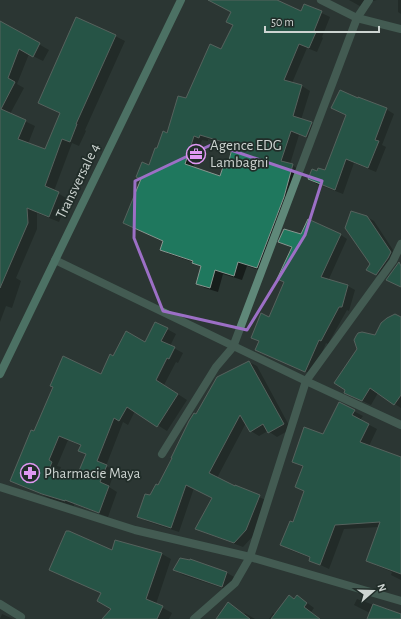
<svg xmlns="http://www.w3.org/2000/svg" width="401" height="619" font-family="'Alegreya Sans',sans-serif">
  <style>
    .shadow { fill: #0007; fill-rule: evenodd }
    .building { fill: #1f785e; stroke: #889690; fill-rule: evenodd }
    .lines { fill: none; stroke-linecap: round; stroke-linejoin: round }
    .lane { stroke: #5f8879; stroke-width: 8 }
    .street { stroke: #5f8879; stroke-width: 8 }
    .secondary { stroke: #74b89f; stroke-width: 8 }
    .marked { fill: none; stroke: #9c6fc6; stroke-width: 3; stroke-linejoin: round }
    .labels { text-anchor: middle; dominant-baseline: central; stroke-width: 3.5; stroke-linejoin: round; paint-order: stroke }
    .poi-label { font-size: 15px; fill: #cdd4d1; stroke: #212d29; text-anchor: start }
    .street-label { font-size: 15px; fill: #cdd4d1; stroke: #212d29 }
  </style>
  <rect width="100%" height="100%" fill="#2b3733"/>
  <g class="shadow">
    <path d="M 229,0 L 275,0 L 302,13 L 305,5 L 330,17 L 322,37 L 323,38 L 317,52 L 307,48 L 292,83 L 302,86 L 310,91 L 301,120 L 311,123 L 319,128 L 315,140 L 299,135 L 290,164 L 300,170 L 265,272 L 247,266 L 242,280 L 223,274 L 218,292 L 205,288 L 197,284 L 202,267 L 193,262 L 169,254 L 161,249 L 164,242 L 124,223 L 158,150 L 168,134 L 186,99 L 222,51 L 234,25 ZM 208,139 L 234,146 L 227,169 L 221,177 L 193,168 L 202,140 L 208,141 Z"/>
    <path d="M 349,0 L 377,0 L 373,1 L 367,10 Z"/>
    <path d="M 398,0 L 401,0 L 401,14 L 398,12 Z"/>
    <path d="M 0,22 L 49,50 L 43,61 L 29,54 L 17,84 L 24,88 L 10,114 L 35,126 L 28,144 L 46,151 L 61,114 L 39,103 L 115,36 L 125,41 L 85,130 L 86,131 L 79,146 L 72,143 L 54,191 L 68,199 L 59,222 L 37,213 L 37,229 L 16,278 L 21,281 L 12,308 L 6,306 L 0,322 Z"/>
    <path d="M 332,108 L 386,109 L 394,114 L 382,145 L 386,147 L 376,172 L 354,163 L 343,194 L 317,184 L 309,179 L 318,172 L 325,171 L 347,115 Z"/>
    <path d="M 367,217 L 374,221 L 397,256 L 383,278 L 374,273 L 371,264 Z"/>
    <path d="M 302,235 L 341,235 L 347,239 L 328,281 L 348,286 L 355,290 L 349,311 L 347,310 L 328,344 L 326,343 L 313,375 L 256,350 L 259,341 L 252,337 L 269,318 L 285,282 L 292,248 L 280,242 Z"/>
    <path d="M 401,318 L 401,408 L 378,393 L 371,405 L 354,397 L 375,336 Z"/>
    <path d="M 156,323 L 176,334 L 170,346 L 183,353 L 178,363 L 176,362 L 164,385 L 187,400 L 167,431 L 135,411 L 128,425 L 123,422 L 106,466 L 115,471 L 109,487 L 117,492 L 108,517 L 74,504 L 74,506 L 51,499 L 11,480 L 35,432 L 101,375 L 113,357 L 145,343 ZM 68,440 L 81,446 L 80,451 L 87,455 L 77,480 L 59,472 L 61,467 L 57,466 Z"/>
    <path d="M 249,362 L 257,366 L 291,429 L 277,437 L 268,431 L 259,436 L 251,431 L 246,423 L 217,478 L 268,501 L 254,535 L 243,547 L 205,533 L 197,529 L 213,498 L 194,488 L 179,532 L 146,521 L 138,516 L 158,486 L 196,415 Z"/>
    <path d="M 340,404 L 363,416 L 360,420 L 377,429 L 369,446 L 401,458 L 401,580 L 391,575 L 392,572 L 375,565 L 367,560 L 379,527 L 344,529 L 329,569 L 310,560 L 311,558 L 290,550 L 282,545 L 294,524 L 305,492 L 296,487 L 303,467 L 293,462 L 324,435 Z"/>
    <path d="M 115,541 L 162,554 L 171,559 L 156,604 L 172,613 L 169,619 L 104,619 L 112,608 L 102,593 Z"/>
    <path d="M 174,570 L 227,573 L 236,578 L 231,591 L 183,575 Z"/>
    <path d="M 298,596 L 314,608 L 311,612 L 319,619 L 269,619 L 273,613 L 276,615 Z"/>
    <path d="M 357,599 L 385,609 L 386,608 L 400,615 L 398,619 L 382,619 L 354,605 Z"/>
    <path d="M 236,608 L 244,614 L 245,613 L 255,619 L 225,619 Z"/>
    <path d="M 2,614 L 13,619 L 0,619 Z"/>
  </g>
  <g class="building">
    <path d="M 208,0 L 277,0 L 301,11 L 304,4 L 322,11 L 314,31 L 316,32 L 309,48 L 299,44 L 284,80 L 302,85 L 293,116 L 312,122 L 306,137 L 291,131 L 281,161 L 293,164 L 284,197 L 257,268 L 238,262 L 234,276 L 215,270 L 210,288 L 196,284 L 201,266 L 192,263 L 193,261 L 160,250 L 163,241 L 123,223 L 141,179 L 136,177 L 142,162 L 149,165 L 155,148 L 157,148 L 163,131 L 167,133 L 178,96 L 186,98 L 210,44 L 221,49 L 233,25 L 226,22 L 231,12 ZM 200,135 L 233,145 L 227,168 L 223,167 L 220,176 L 185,164 L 194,136 L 199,138 Z"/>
    <path d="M 76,17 L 116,35 L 76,124 L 77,124 L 70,142 L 62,139 L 45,186 L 59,192 L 49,217 L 27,208 L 28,223 L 0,288 L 0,21 L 40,43 L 33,57 L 19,49 L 8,78 L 15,82 L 1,109 L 26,120 L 18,139 L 45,149 L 60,113 L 38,103 Z"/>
    <path d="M 340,90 L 358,98 L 358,97 L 387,108 L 375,140 L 379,141 L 368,168 L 346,159 L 335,190 L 308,179 L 312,169 L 317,171 L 318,168 L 325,170 L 346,115 L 331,108 Z"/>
    <path d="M 351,211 L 367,216 L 391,252 L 388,258 L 376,275 L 366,270 L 370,264 L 345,228 Z"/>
    <path d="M 308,219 L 341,234 L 321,277 L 348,285 L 342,307 L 339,307 L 321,341 L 319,340 L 305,372 L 255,350 L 259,341 L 251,338 L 261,313 L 269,317 L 284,282 L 277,279 L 292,247 L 278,242 L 284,229 L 301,234 Z"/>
    <path d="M 399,262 L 401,266 L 401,287 L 386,280 Z"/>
    <path d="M 395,314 L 401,317 L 401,395 L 394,405 L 370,388 L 362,401 L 344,393 L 345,390 L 334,383 L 357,349 L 354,340 L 356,336 L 358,333 L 362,332 L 375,335 L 381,323 L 387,318 Z"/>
    <path d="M 155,322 L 168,328 L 161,341 L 175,347 L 169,359 L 167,358 L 156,380 L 178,394 L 157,427 L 127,407 L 119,421 L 114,418 L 97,461 L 107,465 L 100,482 L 109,486 L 99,513 L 65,500 L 65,501 L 42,494 L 10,481 L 31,430 L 34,431 L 53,387 L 50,386 L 63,356 L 101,374 L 110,354 L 113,356 L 126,331 L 145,342 ZM 59,436 L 81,445 L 78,451 L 86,454 L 76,478 L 50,467 L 52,462 L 49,460 Z"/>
    <path d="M 249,361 L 284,424 L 268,433 L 263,424 L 250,432 L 240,415 L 209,473 L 235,486 L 235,485 L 260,495 L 246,530 L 234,543 L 195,529 L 212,498 L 186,485 L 171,528 L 137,517 L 145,494 L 150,495 L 156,484 L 158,485 L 172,458 L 171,458 L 189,421 L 194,413 L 196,414 L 217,377 Z"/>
    <path d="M 339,402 L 355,410 L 352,415 L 369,424 L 360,442 L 401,457 L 401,574 L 366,561 L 380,522 L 335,525 L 320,565 L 309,561 L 310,557 L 280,545 L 290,521 L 293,522 L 304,491 L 295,487 L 303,466 L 292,462 L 304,427 L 323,434 Z"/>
    <path d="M 66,531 L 69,531 L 112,550 L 115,540 L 162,553 L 146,599 L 163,606 L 157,619 L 102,619 L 111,609 L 97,601 L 101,593 L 49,570 Z"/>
    <path d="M 180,558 L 190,560 L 190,559 L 227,572 L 222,587 L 173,570 Z"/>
    <path d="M 289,595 L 294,599 L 297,595 L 307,603 L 304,607 L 320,619 L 271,619 Z"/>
    <path d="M 228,602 L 250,619 L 216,619 Z"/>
    <path d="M 373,604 L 401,614 L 401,619 L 367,619 Z"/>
  </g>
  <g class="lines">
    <path class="lane" d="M 0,604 L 21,617"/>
    <g class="street">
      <path d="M 321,0 L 357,18 L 401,29"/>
      <path d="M 55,260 L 306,381 L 401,425"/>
      <path d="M 162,454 L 216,367 L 233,347 L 357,18 L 369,0"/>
      <path d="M 0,487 L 135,530 L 250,557 L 401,601"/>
      <path d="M 194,619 L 235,583 L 250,557 L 306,381 L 393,261 L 401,244"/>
    </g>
    <path class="secondary" d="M 0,374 L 181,0"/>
  </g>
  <path d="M0 0H401V619H0ZM 213,144 L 322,181 L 305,235 L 247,330 L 163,311 L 134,238 L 135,181 Z" fill="#2b3733" fill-opacity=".55" fill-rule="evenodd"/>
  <path class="marked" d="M 213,144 L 322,181 L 305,235 L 247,330 L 163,311 L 134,238 L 135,181 Z"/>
  <defs>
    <g id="office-ring" transform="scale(1)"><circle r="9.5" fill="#212d29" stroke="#df98f2" stroke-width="1.5"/><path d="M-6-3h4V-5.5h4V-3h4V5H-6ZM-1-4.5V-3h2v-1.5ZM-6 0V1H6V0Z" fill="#df98f2"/></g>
    <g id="pharmacy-ring" transform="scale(1)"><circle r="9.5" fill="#212d29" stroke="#df98f2" stroke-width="1.5"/><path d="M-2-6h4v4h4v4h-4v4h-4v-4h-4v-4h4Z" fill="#df98f2"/></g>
  </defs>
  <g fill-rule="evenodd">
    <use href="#office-ring" x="196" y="154"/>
    <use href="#pharmacy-ring" x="30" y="473"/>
  </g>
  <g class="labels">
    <g class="poi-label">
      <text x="210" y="145">Agence EDG<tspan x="210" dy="17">Lambagni</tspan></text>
      <text x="44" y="473">Pharmacie Maya</text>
    </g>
    <g class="street-label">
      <text transform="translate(78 181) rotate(-64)">Transversale 4</text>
    </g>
  </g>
  <g transform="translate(373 591) rotate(70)" stroke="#212d29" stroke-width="3" paint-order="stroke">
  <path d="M0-3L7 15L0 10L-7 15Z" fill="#cdd4d1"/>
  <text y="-6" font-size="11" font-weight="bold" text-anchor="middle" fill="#cdd4d1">N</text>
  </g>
  <path d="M265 26v6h114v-6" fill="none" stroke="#cdd4d1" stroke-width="2"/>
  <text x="271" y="26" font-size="12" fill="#cdd4d1" stroke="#212d29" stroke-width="3" paint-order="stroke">50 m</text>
</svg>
